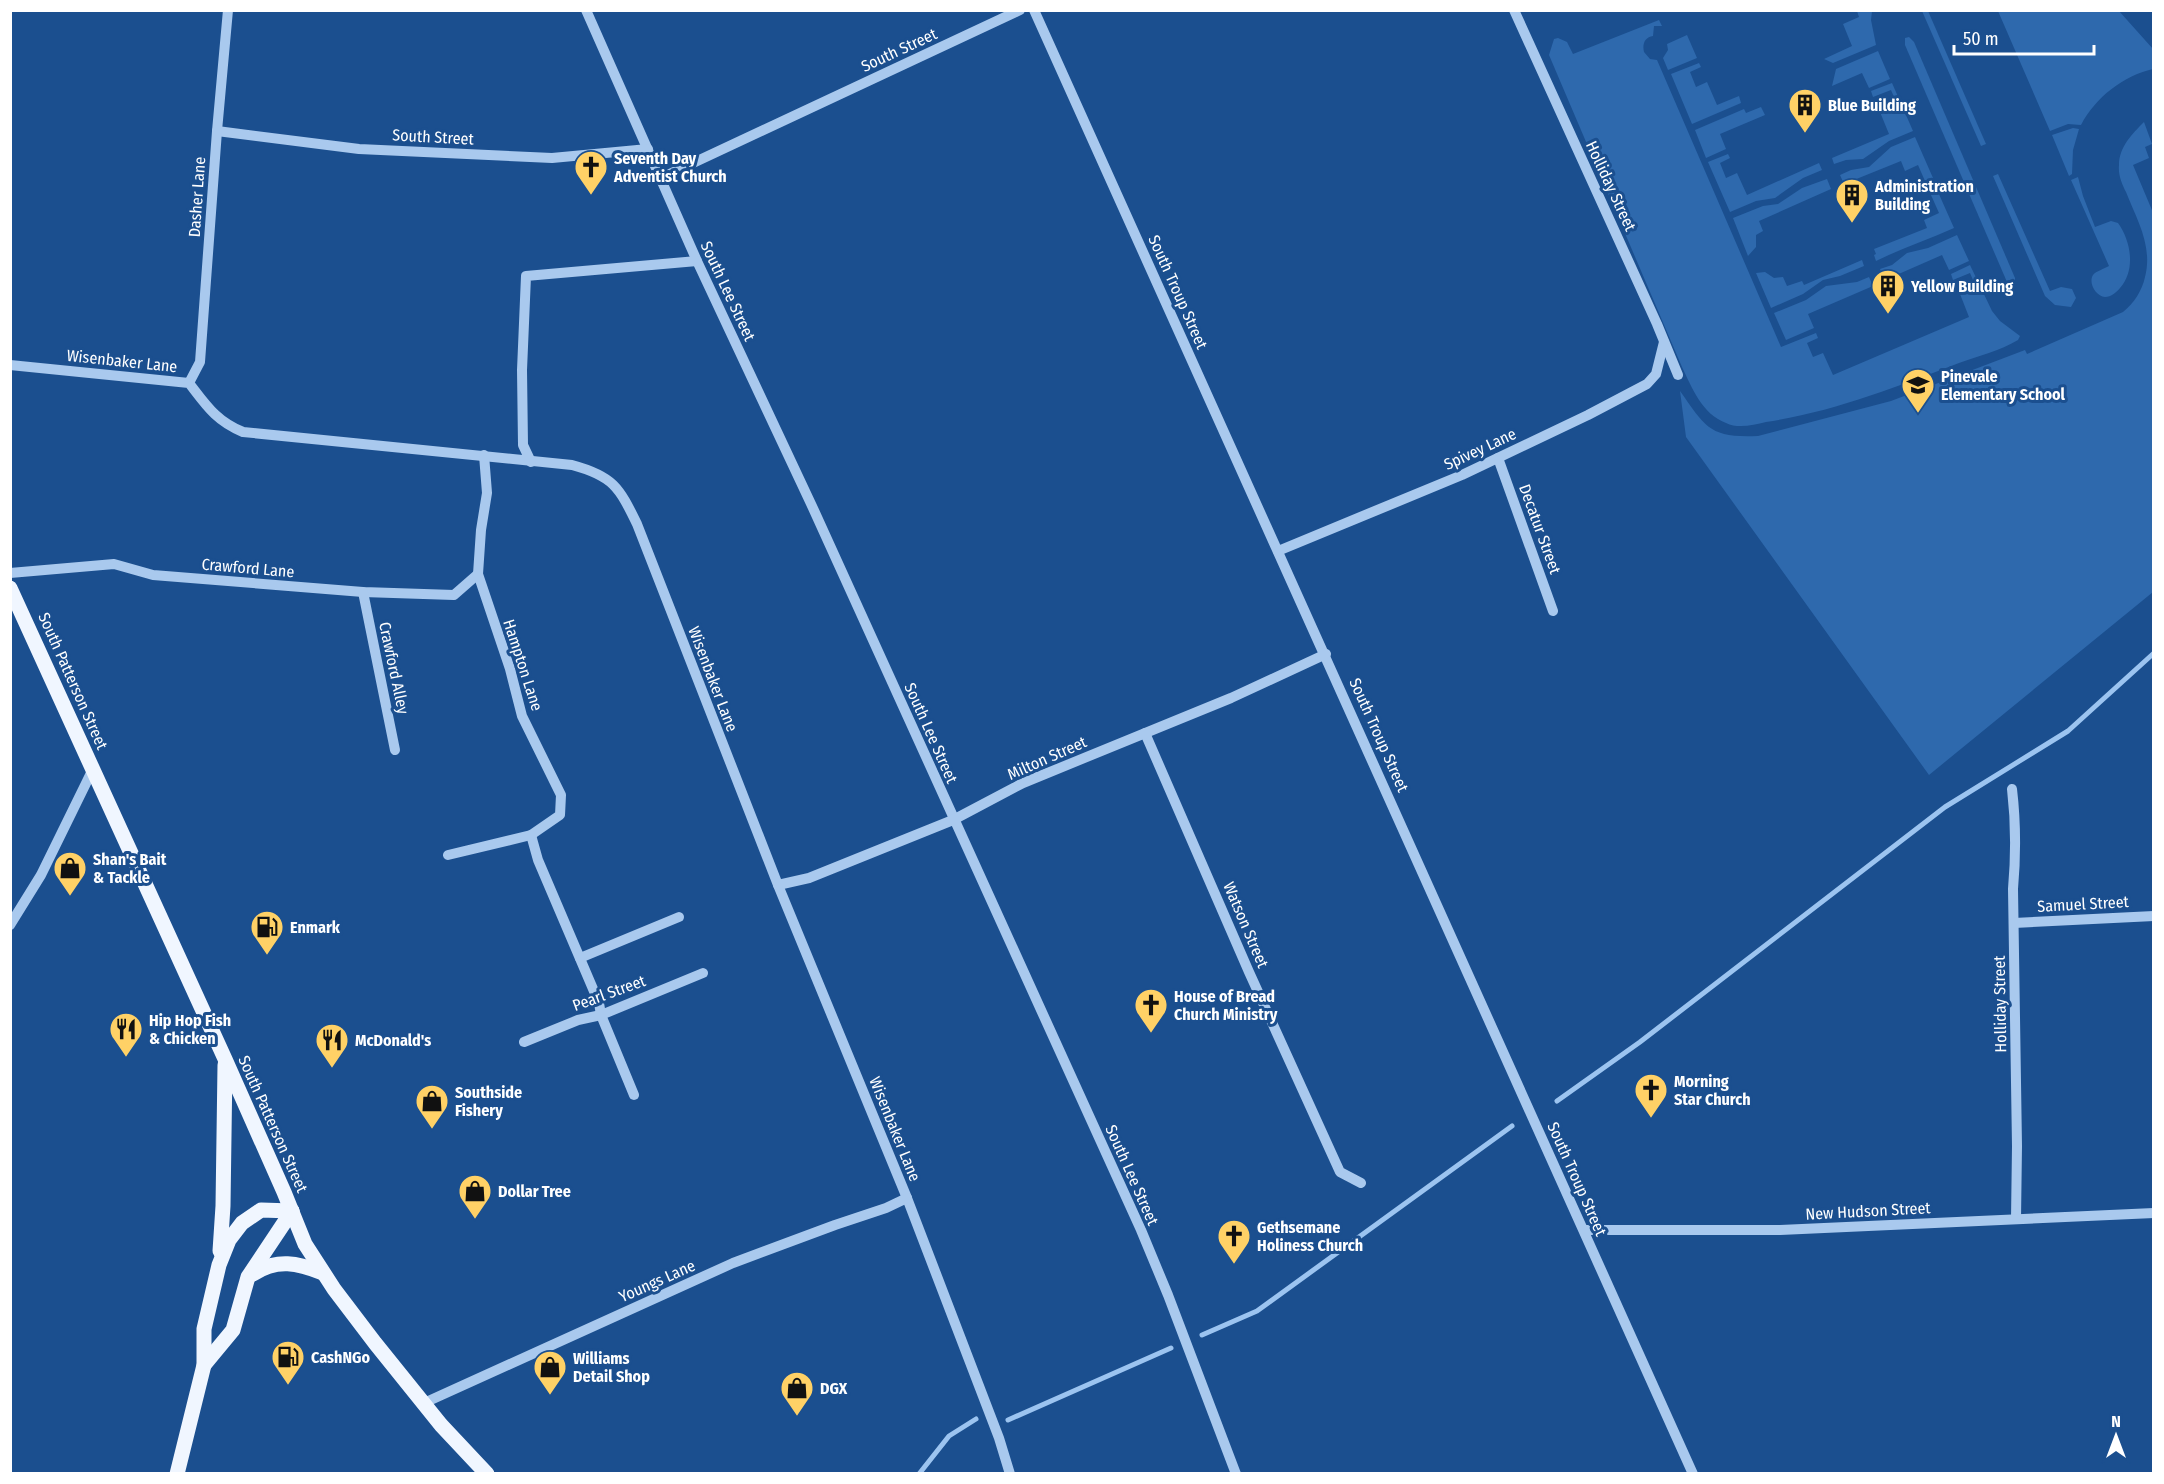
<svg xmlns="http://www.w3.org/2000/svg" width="2164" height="1484" font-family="'Fira Sans Condensed',sans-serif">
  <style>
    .green { fill: #2e69ad }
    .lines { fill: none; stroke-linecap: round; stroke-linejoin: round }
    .stream { stroke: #9cc4f0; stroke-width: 5 }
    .minor { stroke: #a9c9ee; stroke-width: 10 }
    .major { stroke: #f0f6ff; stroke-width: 15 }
    .labels { text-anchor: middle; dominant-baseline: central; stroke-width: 6; stroke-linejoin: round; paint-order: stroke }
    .street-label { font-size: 16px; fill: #fff; stroke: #1b4f8f }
    .poi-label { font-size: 16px; font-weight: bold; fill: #fff; stroke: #1b4f8f; text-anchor: start }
  </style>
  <rect width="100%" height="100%" fill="#1b4f8f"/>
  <g class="green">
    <path d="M 1857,11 L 1872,11 L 1871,20 L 1876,45 L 1833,63 L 1824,59 L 1852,46 L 1843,24 L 1859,17 Z"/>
    <path d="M 1922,11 L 1928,11 L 1986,144 L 1981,146 Z"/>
    <path d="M 1998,11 L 2119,11 L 2153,49 L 2153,69 C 2123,76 2096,97 2081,125 L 2068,124 L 2050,131 Z"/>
    <path d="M 1659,20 L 1662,26 L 1654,26 L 1653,36 C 1645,37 1642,44 1644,52 L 1650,59 L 1657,60 L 1781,347 L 1816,333 L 1818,338 L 1807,343 L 1813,357 L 1823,353 L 1833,375 L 1969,317 L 1960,294 L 1976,287 L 1970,273 L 1953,280 L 1951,274 L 1970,265 L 1992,311 L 2000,321 L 2020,336 L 2018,340 C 2000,351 1978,356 1959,363 C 1896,387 1833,412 1766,422 C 1753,425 1738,429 1726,423 C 1702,414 1692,388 1682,367 L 1549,55 L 1554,39 L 1558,38 L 1567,42 L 1573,54 Z"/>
    <path d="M 1687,35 L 1697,58 L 1668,70 L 1663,58 L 1668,50 L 1667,44 Z"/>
    <path d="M 1909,37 L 1914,42 L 2015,278 L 2015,282 L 2013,284 L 2007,282 L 1905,45 L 1905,38 Z"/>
    <path d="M 1878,51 L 1890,79 L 1869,88 L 1862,73 L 1832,86 L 1836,69 Z"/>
    <path d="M 1699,63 L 1701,67 L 1690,72 L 1696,87 L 1707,82 L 1717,105 L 1739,96 L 1741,103 L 1692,124 L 1671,74 Z"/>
    <path d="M 1892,83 L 1913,131 L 1889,141 L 1863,159 L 1846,160 L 1834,164 L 1832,158 L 1889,134 L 1880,112 L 1897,104 L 1891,90 L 1873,97 L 1871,91 Z"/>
    <path d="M 1761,107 L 1765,115 L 1720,134 L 1726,149 L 1706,158 L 1695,130 L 1744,109 L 1746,113 Z"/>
    <path d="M 2144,122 L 2152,144 L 2145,147 L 2149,158 L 2133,165 L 2154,215 L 2153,592 L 1929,775 L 1686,437 L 1680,391 C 1706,428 1710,438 1758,436 L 1891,401 L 2025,350 L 2027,354 L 2123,312 C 2134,303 2142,291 2145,277 C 2153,246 2137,220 2126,192 C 2122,184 2118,175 2119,165 C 2119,147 2132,134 2144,122 Z"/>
    <path d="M 2073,128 L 2079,129 L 2073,150 L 2072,174 L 2069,176 L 2052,135 Z"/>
    <path d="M 1915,137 L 1933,178 L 1925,181 L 1918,165 L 1905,171 L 1901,161 L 1844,184 L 1840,175 L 1851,170 L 1869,167 L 1891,147 Z"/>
    <path d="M 1728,154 L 1730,158 L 1720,163 L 1726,178 L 1737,173 L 1747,195 L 1819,163 L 1822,170 L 1803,178 L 1775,198 L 1756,201 L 1730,212 L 1708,162 Z"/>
    <path d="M 1998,174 L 2050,291 L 2061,287 L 2072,289 L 2076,298 L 2071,307 L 2055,305 L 2045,296 L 1993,176 Z"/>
    <path d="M 2078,177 L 2083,196 L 2095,227 L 2111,221 L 2118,223 C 2131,241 2136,270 2120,288 C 2117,292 2111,297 2105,297 C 2096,296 2088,283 2093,275 C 2096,271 2104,269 2109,266 L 2071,180 Z"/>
    <path d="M 1827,179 L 1831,189 L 1759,221 L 1763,231 L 1756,235 L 1756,247 L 1748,256 L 1733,218 L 1763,206 L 1778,204 L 1802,188 Z"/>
    <path d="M 1938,192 L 1954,228 C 1928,240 1902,248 1876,261 L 1874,255 L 1876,254 L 1874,249 L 1927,228 L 1924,220 L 1939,213 L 1931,195 Z"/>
    <path d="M 1957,235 L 1969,261 L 1949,270 L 1942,255 L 1885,280 L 1880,269 L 1892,265 L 1907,253 L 1928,248 Z"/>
    <path d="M 1862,260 L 1864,266 L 1840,276 L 1823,280 L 1803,294 L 1771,308 L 1756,273 L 1765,272 L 1774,278 L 1783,277 L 1787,286 L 1802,281 L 1804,285 Z"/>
    <path d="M 1869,277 L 1873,286 L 1808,314 L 1814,328 L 1786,340 L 1774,313 L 1806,300 L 1826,286 L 1857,282 Z"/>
  </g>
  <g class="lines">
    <g class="stream">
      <path d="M 1557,1101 L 1640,1042 L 1945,807 L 2068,731 L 2154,653"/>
      <path d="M 1202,1335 L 1257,1311 L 1512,1126"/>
      <path d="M 1008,1420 L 1171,1348"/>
      <path d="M 919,1474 L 949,1436 L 976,1419"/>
    </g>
    <g class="minor">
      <path d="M 586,10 L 697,261 L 812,506 L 1141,1230 L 1168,1295 L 1236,1474"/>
      <path d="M 1034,10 C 1255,498 1474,986 1693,1474"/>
      <path d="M 1514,10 L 1657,324 L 1678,375"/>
      <path d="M 217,131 L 359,149 L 552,158 L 648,149"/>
      <path d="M 661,178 L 1020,10"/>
      <path d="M 10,365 L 189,383 C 206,405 216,421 243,432 L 572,465 C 613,476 619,487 637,524 L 778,885 L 907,1198 L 999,1438 L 1010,1474"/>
      <path d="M 189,383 L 200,362 L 217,131 L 228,10"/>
      <path d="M 1498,458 L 1553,611"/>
      <path d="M 531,462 L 523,445 L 522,370 L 526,276 L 697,261"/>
      <path d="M 1278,551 L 1462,475 L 1588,415 L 1647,384 L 1656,374 L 1664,342"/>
      <path d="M 10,573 L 114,564 L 153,575 L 363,592 L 454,595 L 478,574"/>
      <path d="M 363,592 L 395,750"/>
      <path d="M 1145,733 L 1249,972 L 1340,1172 L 1361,1183"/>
      <path d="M 2012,789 C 2016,823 2016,855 2013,889 L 2017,1146 L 2016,1219"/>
      <path d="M 531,835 L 538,860 L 599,1003 L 601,1015 L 634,1095"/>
      <path d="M 448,855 L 531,835 L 560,815 L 561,795 L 522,716 L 510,669 L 478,574 L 481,530 L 487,493 L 484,455"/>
      <path d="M 778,885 L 809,878 L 953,820 L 1023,783 L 1231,698 L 1326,654"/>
      <path d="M 2014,923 L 2154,916"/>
      <path d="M 10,925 L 41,875 L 93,769"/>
      <path d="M 580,958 L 679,917"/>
      <path d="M 524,1042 L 578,1020 L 601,1015 L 703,973"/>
      <path d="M 1584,1230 L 1780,1230 L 2154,1213"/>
      <path d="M 424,1403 L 733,1263 L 835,1225 L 886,1208 L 907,1198"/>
    </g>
    <g class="major">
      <path d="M 10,588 L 225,1059 L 284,1192 L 305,1244 L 334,1289 L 375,1343 L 441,1425 L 487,1474"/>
      <path d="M 220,1251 L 223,1206 L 225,1065"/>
      <path d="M 253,1274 C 277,1258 298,1263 323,1273"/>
      <path d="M 204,1365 L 233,1330 L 248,1277 L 292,1211"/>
      <path d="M 177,1474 L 204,1365 L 204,1329 L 219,1265 L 229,1240 L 242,1223 L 261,1210 L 292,1211"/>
    </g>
  </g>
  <defs>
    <g id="building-pin" transform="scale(1.725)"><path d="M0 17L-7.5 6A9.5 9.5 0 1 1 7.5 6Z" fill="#ffd166" stroke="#1b4f8f"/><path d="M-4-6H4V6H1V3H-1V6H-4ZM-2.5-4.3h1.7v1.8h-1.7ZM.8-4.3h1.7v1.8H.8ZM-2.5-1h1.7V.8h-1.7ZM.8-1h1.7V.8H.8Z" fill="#111"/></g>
    <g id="church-pin" transform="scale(1.725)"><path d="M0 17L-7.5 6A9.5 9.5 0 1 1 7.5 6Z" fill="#ffd166" stroke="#1b4f8f"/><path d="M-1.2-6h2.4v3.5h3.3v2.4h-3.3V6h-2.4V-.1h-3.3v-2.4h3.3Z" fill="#111"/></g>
    <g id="school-pin" transform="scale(1.725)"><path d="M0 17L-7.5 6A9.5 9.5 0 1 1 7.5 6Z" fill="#ffd166" stroke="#1b4f8f"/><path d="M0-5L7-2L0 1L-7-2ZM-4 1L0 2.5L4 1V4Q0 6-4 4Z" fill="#111"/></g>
    <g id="shop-pin" transform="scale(1.725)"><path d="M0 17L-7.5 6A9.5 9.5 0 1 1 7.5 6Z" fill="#ffd166" stroke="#1b4f8f"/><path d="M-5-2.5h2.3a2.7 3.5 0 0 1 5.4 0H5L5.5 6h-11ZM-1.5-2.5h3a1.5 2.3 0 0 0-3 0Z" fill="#111"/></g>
    <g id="fuel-pin" transform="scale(1.725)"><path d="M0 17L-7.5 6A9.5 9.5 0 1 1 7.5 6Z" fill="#ffd166" stroke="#1b4f8f"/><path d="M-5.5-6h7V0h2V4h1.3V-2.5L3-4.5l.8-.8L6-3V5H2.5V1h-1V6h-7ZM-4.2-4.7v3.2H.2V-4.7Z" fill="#111"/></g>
    <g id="restaurant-pin" transform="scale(1.725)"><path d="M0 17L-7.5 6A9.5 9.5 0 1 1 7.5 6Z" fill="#ffd166" stroke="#1b4f8f"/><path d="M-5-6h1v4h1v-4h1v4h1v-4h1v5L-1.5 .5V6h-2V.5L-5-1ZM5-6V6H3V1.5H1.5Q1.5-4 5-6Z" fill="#111"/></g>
  </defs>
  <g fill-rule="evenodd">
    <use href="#building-pin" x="1805" y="105"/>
    <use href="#church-pin" x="591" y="167"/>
    <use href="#building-pin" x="1852" y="195"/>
    <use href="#building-pin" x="1888" y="286"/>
    <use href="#school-pin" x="1918" y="385"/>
    <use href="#shop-pin" x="70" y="868"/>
    <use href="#fuel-pin" x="267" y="927"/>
    <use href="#church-pin" x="1151" y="1005"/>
    <use href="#restaurant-pin" x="126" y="1029"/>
    <use href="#restaurant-pin" x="332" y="1040"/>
    <use href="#church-pin" x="1651" y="1090"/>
    <use href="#shop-pin" x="432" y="1101"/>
    <use href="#shop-pin" x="475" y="1191"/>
    <use href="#church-pin" x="1234" y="1236"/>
    <use href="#fuel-pin" x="288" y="1357"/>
    <use href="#shop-pin" x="550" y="1367"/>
    <use href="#shop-pin" x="797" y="1388"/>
  </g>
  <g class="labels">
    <g class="street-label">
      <text transform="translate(899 50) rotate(-25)">South Street</text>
      <text transform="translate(433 137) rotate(3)">South Street</text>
      <text transform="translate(1611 186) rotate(65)">Holliday Street</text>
      <text transform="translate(197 197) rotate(-86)">Dasher Lane</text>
      <text transform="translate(728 291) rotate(65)">South Lee Street</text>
      <text transform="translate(1178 292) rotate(66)">South Troup Street</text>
      <text transform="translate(122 361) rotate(6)">Wisenbaker Lane</text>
      <text transform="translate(1480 449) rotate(-25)">Spivey Lane</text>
      <text transform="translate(1540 529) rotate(70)">Decatur Street</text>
      <text transform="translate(248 568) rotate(5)">Crawford Lane</text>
      <text transform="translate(523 665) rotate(72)">Hampton Lane</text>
      <text transform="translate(394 668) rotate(78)">Crawford Alley</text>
      <text transform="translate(713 679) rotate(69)">Wisenbaker Lane</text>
      <text transform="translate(73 681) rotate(66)">South Patterson Street</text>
      <text transform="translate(931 733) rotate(66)">South Lee Street</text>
      <text transform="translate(1379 735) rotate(66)">South Troup Street</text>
      <text transform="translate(1047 758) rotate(-24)">Milton Street</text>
      <text transform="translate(2083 904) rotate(-3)">Samuel Street</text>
      <text transform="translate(1246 925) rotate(67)">Watson Street</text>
      <text transform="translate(609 993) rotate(-20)">Pearl Street</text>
      <text transform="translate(2000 1004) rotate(-91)">Holliday Street</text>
      <text transform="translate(273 1124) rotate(66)">South Patterson Street</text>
      <text transform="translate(895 1129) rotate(68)">Wisenbaker Lane</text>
      <text transform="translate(1132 1175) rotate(66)">South Lee Street</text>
      <text transform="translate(1577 1179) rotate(66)">South Troup Street</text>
      <text transform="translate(1868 1211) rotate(-3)">New Hudson Street</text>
      <text transform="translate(657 1281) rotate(-24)">Youngs Lane</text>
    </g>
    <g class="poi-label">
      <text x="1828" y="105">Blue Building</text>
      <text x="614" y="158">Seventh Day<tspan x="614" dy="18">Adventist Church</tspan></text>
      <text x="1875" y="186">Administration<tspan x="1875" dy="18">Building</tspan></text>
      <text x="1911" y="286">Yellow Building</text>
      <text x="1941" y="376">Pinevale<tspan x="1941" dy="18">Elementary School</tspan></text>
      <text x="93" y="859">Shan's Bait<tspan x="93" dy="18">&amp; Tackle</tspan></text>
      <text x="290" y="927">Enmark</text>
      <text x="1174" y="996">House of Bread<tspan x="1174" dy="18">Church Ministry</tspan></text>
      <text x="149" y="1020">Hip Hop Fish<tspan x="149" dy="18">&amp; Chicken</tspan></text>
      <text x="355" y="1040">McDonald's</text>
      <text x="1674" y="1081">Morning<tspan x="1674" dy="18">Star Church</tspan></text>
      <text x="455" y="1092">Southside<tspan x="455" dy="18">Fishery</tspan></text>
      <text x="498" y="1191">Dollar Tree</text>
      <text x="1257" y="1227">Gethsemane<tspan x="1257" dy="18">Holiness Church</tspan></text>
      <text x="311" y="1357">CashNGo</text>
      <text x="573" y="1358">Williams<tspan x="573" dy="18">Detail Shop</tspan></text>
      <text x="820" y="1388">DGX</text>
    </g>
  </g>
  <rect width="2164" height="1484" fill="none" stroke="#ffffff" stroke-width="24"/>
  <g transform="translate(2116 1436)" stroke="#1b4f8f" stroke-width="4.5" paint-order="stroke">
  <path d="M0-4.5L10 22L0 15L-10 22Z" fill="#ffffff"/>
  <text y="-9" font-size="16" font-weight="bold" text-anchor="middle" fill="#ffffff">N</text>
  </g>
  <path d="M1954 45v9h140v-9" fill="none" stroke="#ffffff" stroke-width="3"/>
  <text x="1963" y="45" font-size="18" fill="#ffffff" stroke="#1b4f8f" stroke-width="4.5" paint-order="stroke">50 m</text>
</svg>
